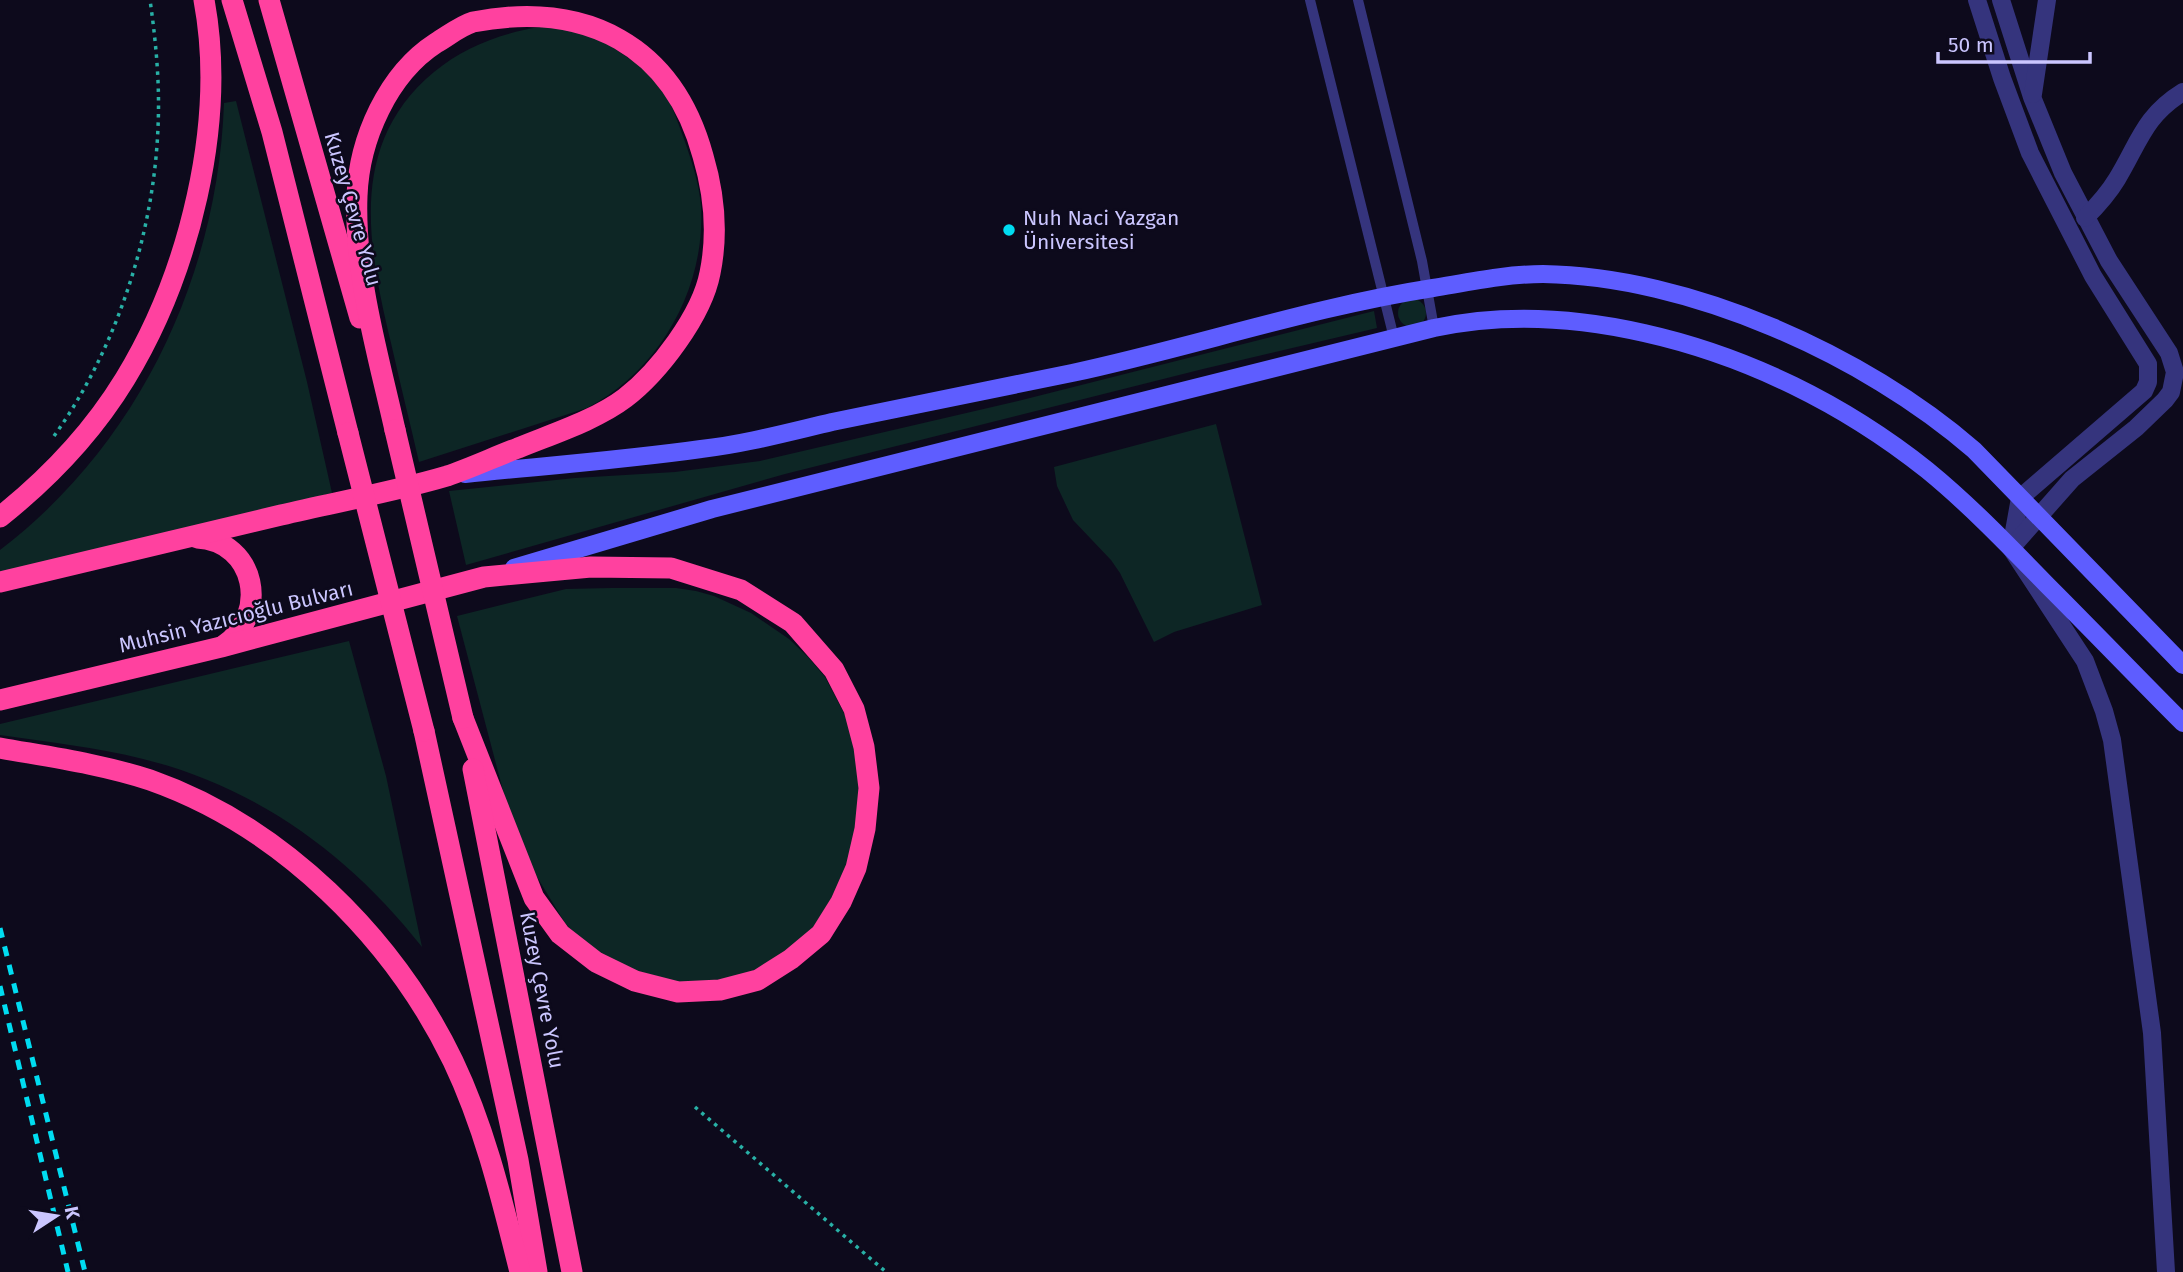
<svg xmlns="http://www.w3.org/2000/svg" width="2183" height="1272" font-family="'Fira Sans',sans-serif">
  <style>
    .green { fill: #0d2625 }
    .lines { fill: none; stroke-linecap: round; stroke-linejoin: round }
    .path { stroke: #28b0a6; stroke-width: 3.5; stroke-dasharray: 3.5 5; stroke-linecap: butt }
    .lane { stroke: #35347d; stroke-width: 10 }
    .street { stroke: #35347d; stroke-width: 18 }
    .secondary { stroke: #5e5dff; stroke-width: 18 }
    .highway { stroke: #ff419f; stroke-width: 21 }
    .rail { stroke: #00dcf1; stroke-width: 5; stroke-dasharray: 10 9; stroke-linecap: butt }
    .highway-bridge { stroke: #ff419f; stroke-width: 21 }
    .poi-dot { fill: #00dcf1; stroke: #0d0a1c; stroke-width: 2.5 }
    .labels { text-anchor: middle; dominant-baseline: central; stroke-width: 5; stroke-linejoin: round; paint-order: stroke }
    .street-label { font-size: 21px; fill: #cbc6ff; stroke: #0d0a1c }
    .poi-label { font-size: 21px; fill: #cbc6ff; stroke: #0d0a1c; text-anchor: start }
  </style>
  <rect width="100%" height="100%" fill="#0d0a1c"/>
  <g class="green">
    <path d="M 540,27 C 578,27 594,34 624,55 C 632,61 643,66 650,74 C 668,91 676,117 684,139 C 692,162 699,183 701,206 C 706,288 659,371 587,408 L 419,462 C 410,423 400,383 391,343 C 368,247 347,144 434,72 C 464,47 501,33 540,27 Z"/>
    <path d="M 236,101 L 307,382 L 332,493 L 0,577 L 0,550 C 139,444 218,275 224,103 Z"/>
    <circle cx="1412" cy="313" r="14"/>
    <path d="M 1374,311 L 1377,328 L 1203,369 L 785,474 L 466,565 L 449,491 L 575,478 L 675,472 L 760,461 L 1022,400 Z"/>
    <path d="M 1216,424 L 1262,605 L 1174,632 L 1154,642 L 1120,573 L 1111,560 L 1073,520 L 1057,486 L 1054,467 Z"/>
    <path d="M 611,588 L 676,588 L 696,591 L 714,596 L 751,613 L 789,639 L 808,657 L 825,677 L 846,717 L 857,758 L 859,798 L 853,849 L 835,898 L 809,935 L 755,970 L 732,978 L 686,984 L 619,966 L 578,937 L 565,923 L 534,872 L 505,798 L 457,616 L 566,589 Z"/>
    <path d="M 349,641 L 386,776 L 422,947 C 350,855 257,787 143,759 C 96,747 47,742 0,735 L 0,724 Z"/>
  </g>
  <g class="lines">
    <g class="path">
      <path d="M 54,436 C 116,350 154,234 158,127 C 160,85 156,42 150,0"/>
      <path d="M 695,1107 L 886,1272"/>
    </g>
    <g class="lane">
      <path d="M 1310,0 L 1394,338"/>
      <path d="M 1358,0 L 1422,261 L 1434,328"/>
    </g>
    <g class="street">
      <path d="M 1977,0 L 2002,78 L 2030,153 L 2093,276 L 2148,364 L 2148,382 L 2144,391 L 2020,498 L 2011,548 L 2085,661 L 2104,711 L 2112,740 L 2152,1033 L 2166,1272"/>
      <path d="M 2001,0 L 2032,97 L 2063,173 L 2109,261 L 2169,353 L 2175,372 L 2171,392 L 2165,400 L 2136,428 L 2072,479 L 2011,548"/>
      <path d="M 2033,94 L 2047,0"/>
      <path d="M 2085,218 C 2097,206 2108,194 2117,179 C 2139,143 2144,116 2183,92"/>
    </g>
    <g class="secondary">
      <path d="M 465,474 C 543,466 623,460 701,449 C 745,444 789,432 832,422 C 912,406 992,390 1072,373 C 1193,347 1311,307 1433,288 C 1469,282 1506,274 1543,274 C 1689,276 1865,355 1974,450 L 2183,665"/>
      <path d="M 514,568 L 712,509 L 1434,328 C 1504,313 1574,317 1644,333 C 1747,356 1844,404 1927,470 C 1971,506 2010,547 2049,587 C 2094,632 2138,678 2183,723"/>
    </g>
    <g class="highway">
      <path d="M 232,0 L 272,132 L 348,433"/>
      <path d="M 269,0 L 360,318"/>
      <path d="M 0,517 C 49,478 92,433 125,379 C 189,274 227,123 204,0"/>
      <path d="M 197,538 C 256,541 270,615 223,646"/>
      <path d="M 0,582 C 94,560 188,538 281,515 C 336,502 393,492 447,476 C 471,468 494,457 518,448 C 552,434 596,420 625,398 C 659,372 702,315 710,273 C 718,234 714,193 703,156 C 673,46 587,0 473,22 C 460,26 448,36 436,43 C 388,74 359,139 357,196 C 354,274 378,354 395,430"/>
      <path d="M 0,700 L 221,647 L 484,577 L 591,567 L 671,568 L 741,590 L 793,623 L 834,670 L 854,709 L 864,747 L 869,788 L 865,829 L 856,868 L 841,902 L 821,934 L 791,959 L 758,980 L 720,990 L 678,992 L 635,981 L 596,962 L 560,934 L 534,898 L 463,718"/>
      <path d="M 424,731 L 518,1160 L 537,1272"/>
      <path d="M 0,748 C 50,757 101,764 150,780 C 281,826 393,937 453,1061 C 485,1128 502,1200 520,1272"/>
      <path d="M 473,769 L 572,1272"/>
    </g>
    <g class="rail">
      <path d="M 0,928 L 85,1272"/>
      <path d="M 0,986 L 68,1272"/>
    </g>
    <g class="highway-bridge">
      <path d="M 395,430 L 463,718"/>
      <path d="M 348,433 L 424,731"/>
    </g>
  </g>
  <circle class="poi-dot" cx="1009" cy="230" r="7"/>
  <g class="labels">
    <g class="street-label">
      <text transform="translate(353 209) rotate(74)">Kuzey Çevre Yolu</text>
      <text transform="translate(236 617) rotate(-14)">Muhsin Yazıcıoğlu Bulvarı</text>
      <text transform="translate(542 990) rotate(79)">Kuzey Çevre Yolu</text>
    </g>
    <g class="poi-label">
      <text x="1023" y="218">Nuh Naci Yazgan<tspan x="1023" dy="24">Üniversitesi</tspan></text>
    </g>
  </g>
  <g transform="translate(56 1216) rotate(78)" stroke="#0d0a1c" stroke-width="5" paint-order="stroke">
  <path d="M0-5L12 26L0 18L-12 26Z" fill="#cbc6ff"/>
  <text y="-10" font-size="19" font-weight="bold" text-anchor="middle" fill="#cbc6ff">K</text>
  </g>
  <path d="M1938 52v10h152v-10" fill="none" stroke="#cbc6ff" stroke-width="3.5"/>
  <text x="1948" y="52" font-size="21" fill="#cbc6ff" stroke="#0d0a1c" stroke-width="5" paint-order="stroke">50 m</text>
</svg>
